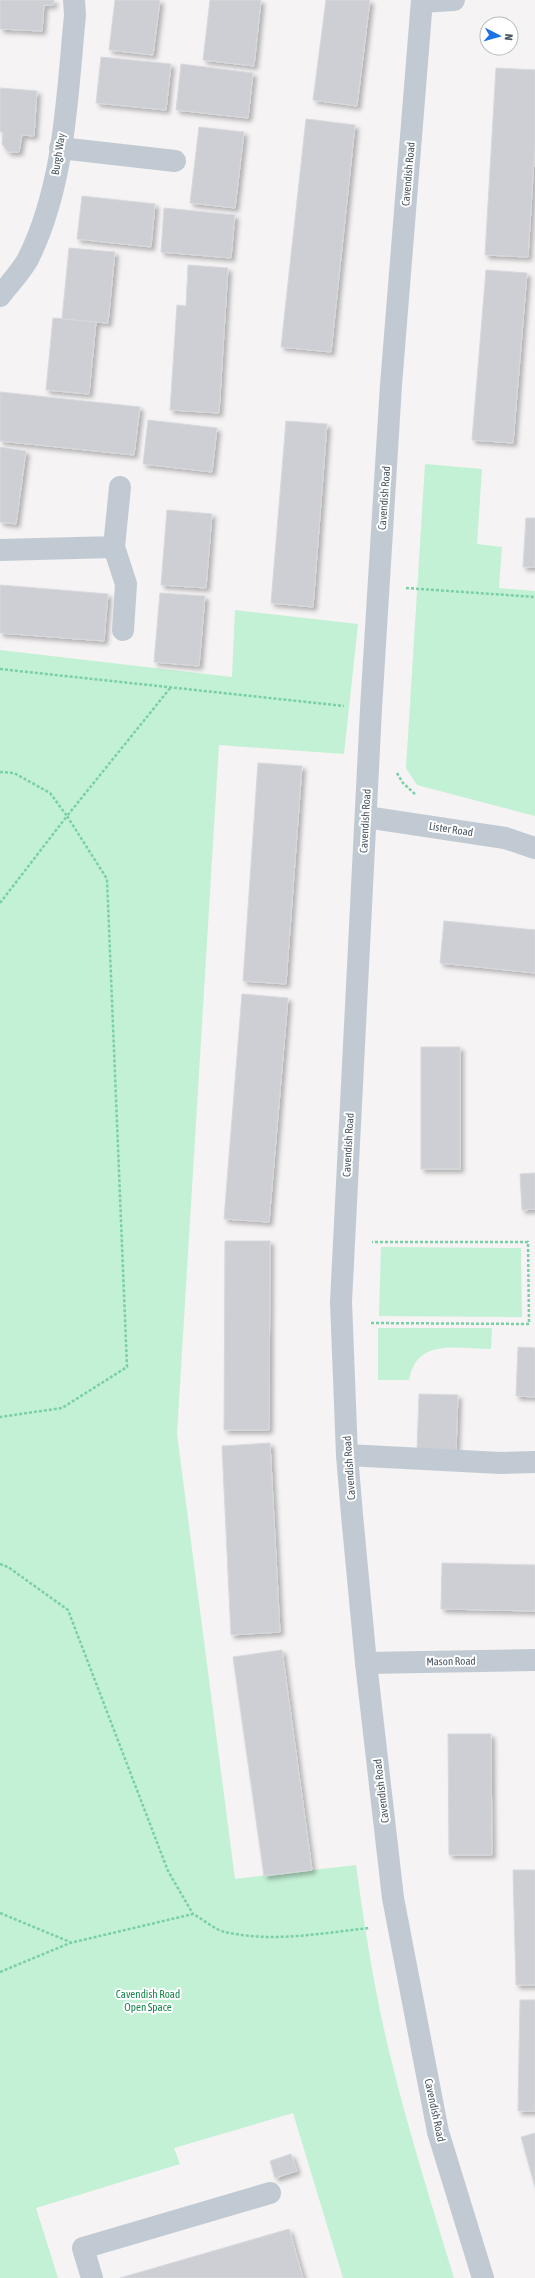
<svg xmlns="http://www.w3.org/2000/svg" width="535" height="2278" font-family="'Asap Condensed',sans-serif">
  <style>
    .green { fill: #c3f1d5 }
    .building { fill: #cdcfd5; stroke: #d7d9de; filter: url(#shadow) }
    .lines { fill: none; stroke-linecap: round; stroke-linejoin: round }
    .path { stroke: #7ad0a6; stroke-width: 2.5; stroke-dasharray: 3 2; stroke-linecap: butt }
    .minor { stroke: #c1cad2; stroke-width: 22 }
    .labels { text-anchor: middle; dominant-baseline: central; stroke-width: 4; stroke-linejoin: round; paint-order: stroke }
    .street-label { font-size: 11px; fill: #4a5661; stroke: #fff }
    .park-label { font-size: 11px; fill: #17864f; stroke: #fff }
  </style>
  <defs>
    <filter id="shadow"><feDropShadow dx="3.5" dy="3.5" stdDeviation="2" flood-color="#0004"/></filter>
  </defs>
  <rect width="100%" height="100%" fill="#f5f3f3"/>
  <g class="green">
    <path d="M 425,464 L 482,469 L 477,544 L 502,547 L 499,588 L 535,591 L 535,816 L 417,785 L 406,768 Z"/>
    <path d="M 235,610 L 358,624 L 344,754 L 219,745 L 177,1434 L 235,1879 L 356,1865 C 365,1930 375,1995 391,2059 C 409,2133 432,2205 454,2278 L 343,2278 L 293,2113 L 174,2148 L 180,2164 L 36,2208 L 58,2278 L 0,2278 L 0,650 L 232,677 Z"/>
    <path d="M 381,1247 L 521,1248 L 522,1317 L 379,1316 Z"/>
    <path d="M 378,1328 L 492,1328 L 491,1349 C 457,1349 417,1337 409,1380 L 378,1380 Z"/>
  </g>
  <g class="building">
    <path d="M 0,0 L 54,0 L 53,5 L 44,5 L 42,31 L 0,29 Z"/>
    <path d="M 115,0 L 160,0 L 153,55 L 109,50 Z"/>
    <path d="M 210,0 L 261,0 L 254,66 L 203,60 Z"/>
    <path d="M 326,0 L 370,0 L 357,106 L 313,100 Z"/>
    <path d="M 101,57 L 171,64 L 166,110 L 96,103 Z"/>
    <path d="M 181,64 L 253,73 L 248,118 L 176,110 Z"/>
    <path d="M 496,68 L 535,70 L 535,143 L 528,257 L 485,255 Z"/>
    <path d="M 0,88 L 37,91 L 34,136 L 22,135 L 19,152 L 8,152 L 2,144 L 3,132 L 0,132 Z"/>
    <path d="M 306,119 L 355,125 L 331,352 L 281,347 Z"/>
    <path d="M 199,127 L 244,132 L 235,208 L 190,203 Z"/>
    <path d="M 82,196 L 155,204 L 151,247 L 77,239 Z"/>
    <path d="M 164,208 L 235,215 L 231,258 L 161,252 Z"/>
    <path d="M 69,248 L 115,252 L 108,323 L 62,319 Z"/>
    <path d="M 188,265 L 228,268 L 219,413 L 170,410 L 177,305 L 186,306 Z"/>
    <path d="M 486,270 L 527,273 L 513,443 L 472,440 Z"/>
    <path d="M 53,318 L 96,322 L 89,394 L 46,390 Z"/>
    <path d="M 0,392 L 140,407 L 134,455 L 0,441 Z"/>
    <path d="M 148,420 L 217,428 L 212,472 L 143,464 Z"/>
    <path d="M 286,421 L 327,424 L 313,607 L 271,603 Z"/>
    <path d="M 0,447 L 26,451 L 16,524 L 0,522 Z"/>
    <path d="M 167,510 L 212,514 L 206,588 L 161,585 Z"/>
    <path d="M 526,518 L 535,518 L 535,567 L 523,567 Z"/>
    <path d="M 0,585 L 108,594 L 104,641 L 0,633 Z"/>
    <path d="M 160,593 L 205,596 L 199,666 L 154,662 Z"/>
    <path d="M 258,763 L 302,766 L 286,984 L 243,981 Z"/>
    <path d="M 444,921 L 535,930 L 535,973 L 440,963 Z"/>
    <path d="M 242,994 L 288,998 L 269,1222 L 224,1219 Z"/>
    <rect x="421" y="1047" width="39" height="122"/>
    <path d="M 535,1173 L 535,1209 L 522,1210 L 520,1174 Z"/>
    <path d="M 225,1241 L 270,1241 L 269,1430 L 224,1430 Z"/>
    <path d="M 518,1347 L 535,1348 L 535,1397 L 516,1396 Z"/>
    <path d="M 419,1394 L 458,1395 L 456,1451 L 417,1450 Z"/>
    <path d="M 270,1443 L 280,1632 L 231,1635 L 222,1446 Z"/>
    <path d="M 442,1563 L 535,1565 L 535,1611 L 441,1609 Z"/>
    <path d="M 282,1650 L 312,1870 L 264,1876 L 233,1657 Z"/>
    <path d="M 448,1734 L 491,1734 L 492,1855 L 449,1855 Z"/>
    <path d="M 513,1870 L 535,1870 L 535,1985 L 516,1985 Z"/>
    <path d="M 520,2000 L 535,2000 L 535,2111 L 518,2111 Z"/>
    <path d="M 535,2133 L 535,2187 L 521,2137 Z"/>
    <path d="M 291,2154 L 297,2171 L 275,2178 L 270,2161 Z"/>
    <path d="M 289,2229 L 303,2278 L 120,2278 Z"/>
  </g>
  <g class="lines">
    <g class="path">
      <path d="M 406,588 L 535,597"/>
      <path d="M 0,669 L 344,706"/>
      <path d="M 0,772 L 14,773 L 50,793 L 67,816 L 171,687"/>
      <path d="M 397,773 L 403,783 L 416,795"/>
      <path d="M 0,903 L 67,816 L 107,879 L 127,1367 L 62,1408 L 0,1417"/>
      <path d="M 371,1323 L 529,1324 L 528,1242 L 372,1242"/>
      <path d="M 0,1564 L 8,1567 L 68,1610 L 168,1871 L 193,1914"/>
      <path d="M 0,1913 L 70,1942"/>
      <path d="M 0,1972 L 70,1943 L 193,1914 C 203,1919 215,1930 225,1932 C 273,1943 322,1933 369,1928"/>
    </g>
    <g class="minor">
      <path d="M 422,0 L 391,385 L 371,709 L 341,1302 L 347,1455 L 352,1515 L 366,1663 L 393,1898 L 438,2132 L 483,2278"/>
      <path d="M 422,2 L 454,0"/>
      <path d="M 60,148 L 175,161"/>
      <path d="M 0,296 C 9,284 21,272 28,259 C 65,185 67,96 75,15 L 74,0"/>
      <path d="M 114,547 L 126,584 L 123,630"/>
      <path d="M 0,550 L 114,547 L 120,487"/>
      <path d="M 366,817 L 505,838 L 535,848"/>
      <path d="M 347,1455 L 500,1463 L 535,1462"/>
      <path d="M 366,1663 L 535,1660"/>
      <path d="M 92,2278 L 83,2248 L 270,2193"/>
    </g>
  </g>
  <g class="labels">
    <g class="street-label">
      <text transform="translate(58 154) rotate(-81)">Burgh Way</text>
      <text transform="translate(408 174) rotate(-85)">Cavendish Road</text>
      <text transform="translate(384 498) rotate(-86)">Cavendish Road</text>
      <text transform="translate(365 821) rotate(-87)">Cavendish Road</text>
      <text transform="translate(451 829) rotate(9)">Lister Road</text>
      <text transform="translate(348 1145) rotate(-87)">Cavendish Road</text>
      <text transform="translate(349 1468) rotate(-94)">Cavendish Road</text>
      <text transform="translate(451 1661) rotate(-1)">Mason Road</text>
      <text transform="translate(381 1791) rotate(-97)">Cavendish Road</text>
      <text transform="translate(435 2110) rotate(78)">Cavendish Road</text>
    </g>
    <g class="park-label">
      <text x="148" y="1994">Cavendish Road<tspan x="148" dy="13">Open Space</tspan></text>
    </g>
  </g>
  <g transform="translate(499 36) rotate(96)"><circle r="19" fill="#ffffff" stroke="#b7bbc0"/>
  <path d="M0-3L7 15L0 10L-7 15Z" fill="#1a73e8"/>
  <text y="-6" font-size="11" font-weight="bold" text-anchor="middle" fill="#4a5661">N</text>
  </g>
</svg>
